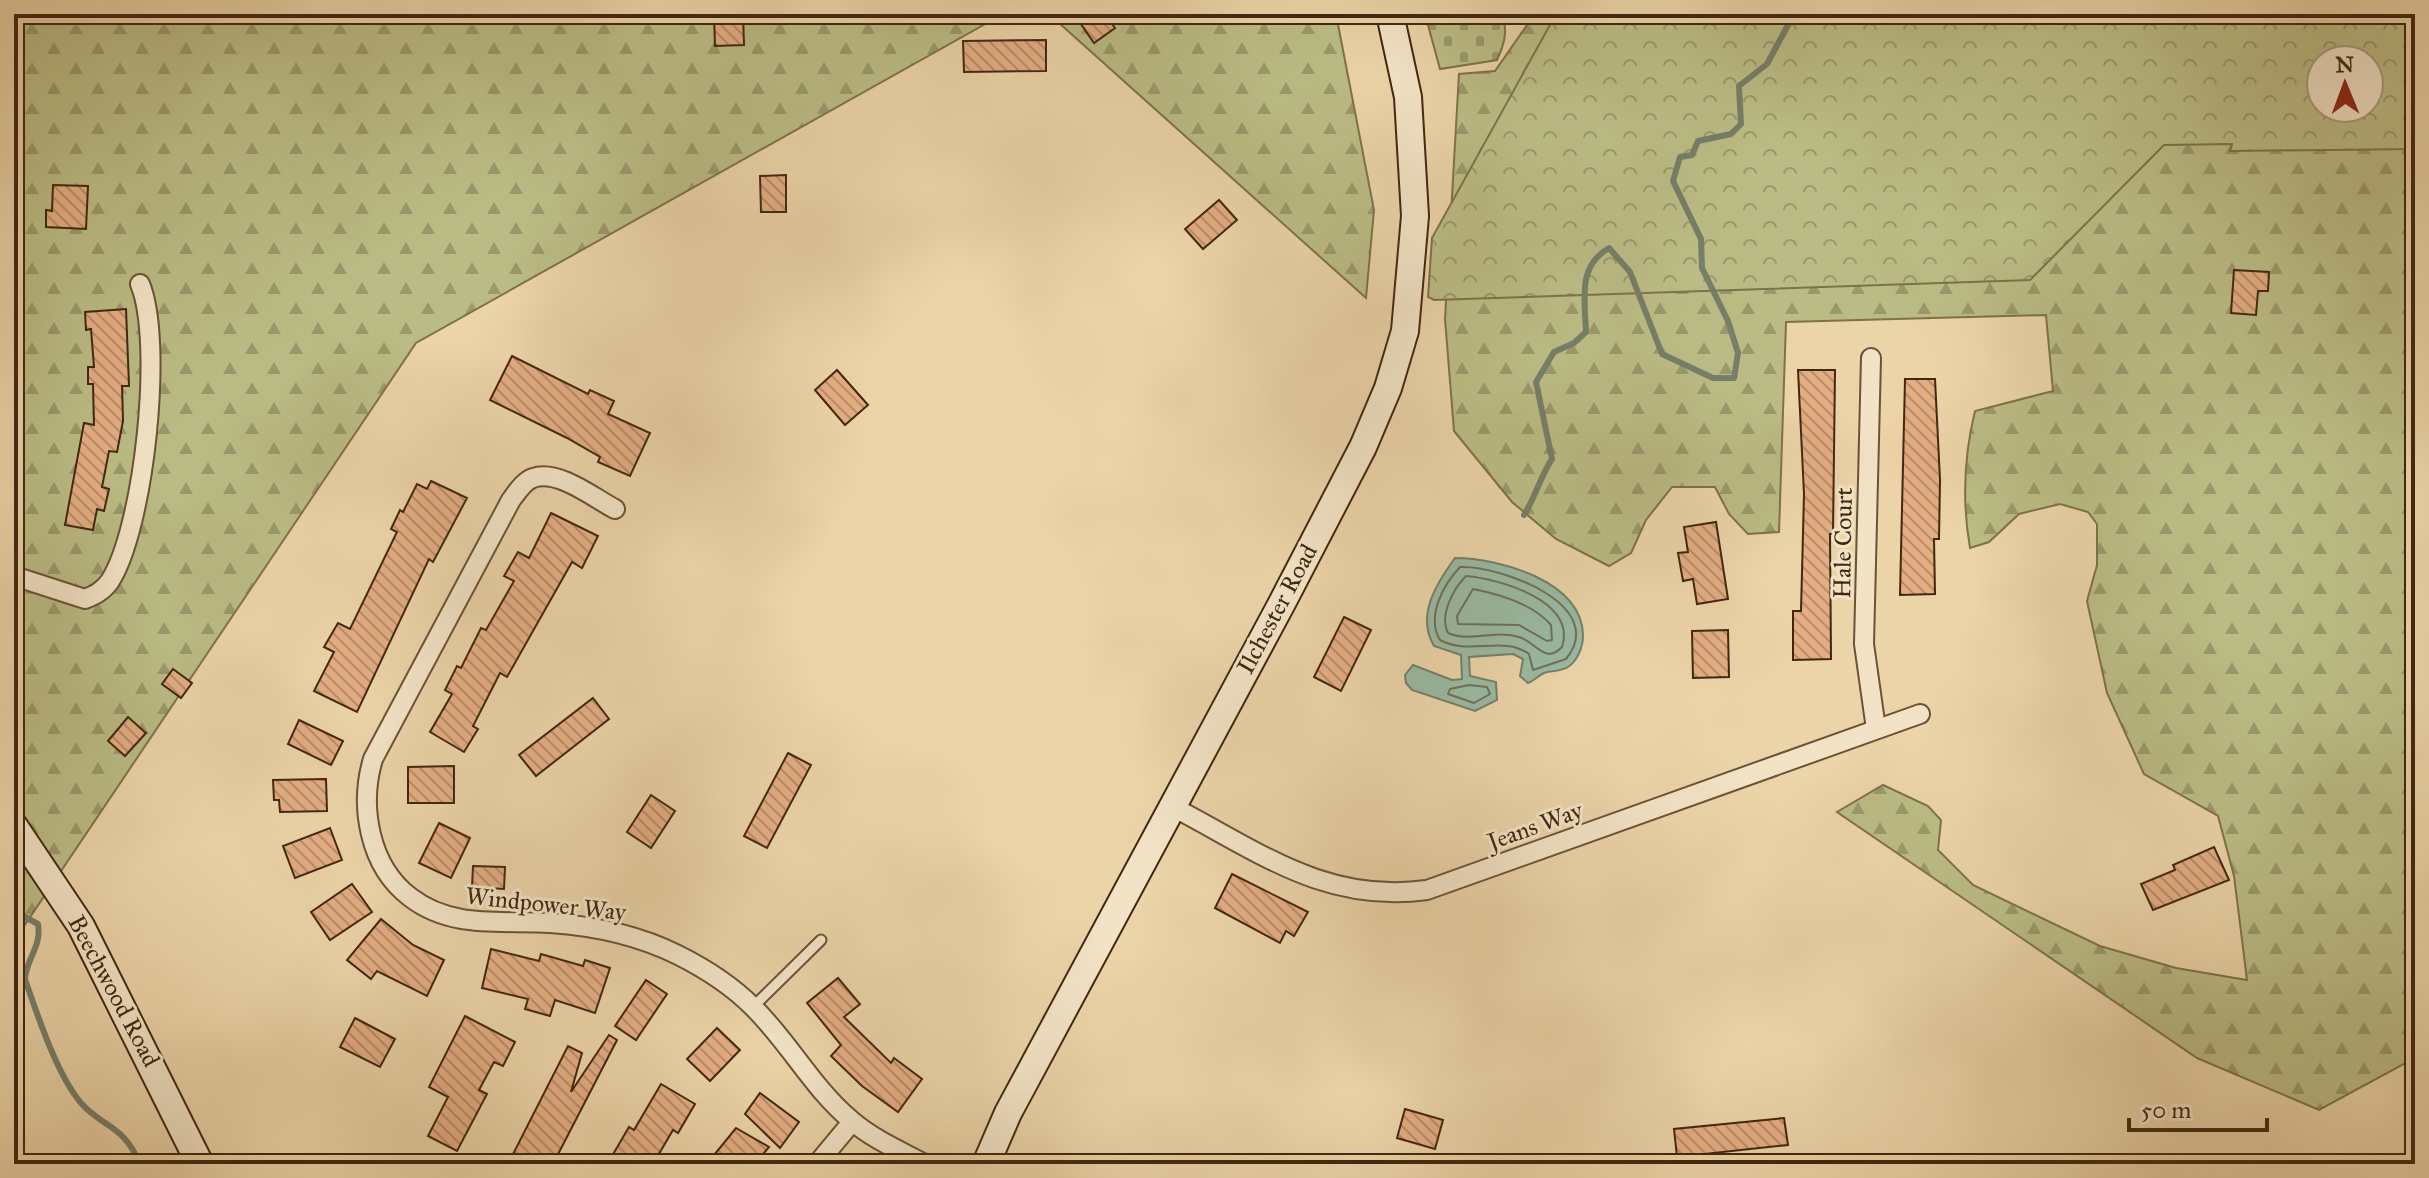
<svg xmlns="http://www.w3.org/2000/svg" width="2429" height="1178" font-family="'IM FELL Great Primer',serif">
  <style>
    .forest { fill: url(#forest-firs); stroke: #7e724a; stroke-width: 2; fill-rule: evenodd }
    .cemetery { fill: url(#cemetery-stones); stroke: #7e724a; stroke-width: 2 }
    .park { fill: url(#park-crowns); stroke: #7e724a; stroke-width: 2; fill-rule: evenodd }
    .water { fill: #99b9a2; stroke: #767f68; stroke-width: 2 }
    .lines { fill: none; stroke-linecap: round; stroke-linejoin: round }
    .shore { stroke: #6e7059; stroke-width: 2 }
    .stream { stroke: #767f68; stroke-width: 6 }
    .building { fill: url(#building-back-hatch); stroke: #422710; stroke-width: 2 }
    .lane-casing { stroke: #6c5236; stroke-width: 13 }
    .street-casing { stroke: #6c5236; stroke-width: 22 }
    .secondary-casing { stroke: #422710; stroke-width: 30 }
    .lane { stroke: #f2e3c6; stroke-width: 9 }
    .street { stroke: #f2e3c6; stroke-width: 18 }
    .secondary { stroke: #f2e3c6; stroke-width: 26 }
    .labels { text-anchor: middle; dominant-baseline: central; stroke-width: 6; stroke-linejoin: round; paint-order: stroke }
    .street-label { font-size: 24px; fill: #422710; stroke: #f2e3c6 }
  </style>
  <defs>
    <pattern id="forest-firs" width="22" height="20" patternUnits="userSpaceOnUse" patternTransform="scale(2)"><rect width="22" height="20" fill="#bbbc85"/><path d="M5 1l3.5 6h-7zM16 11l3.5 6h-7z" fill="#9a996b"/></pattern>
    <pattern id="cemetery-stones" width="16" height="16" patternUnits="userSpaceOnUse" patternTransform="scale(2)"><rect width="16" height="16" fill="#bbbc85"/><path d="M2 7V4a2 2 0 0 1 4 0v3zM10 15v-3a2 2 0 0 1 4 0v3z" fill="#9a996b"/></pattern>
    <pattern id="park-crowns" width="20" height="18" patternUnits="userSpaceOnUse" patternTransform="scale(2)"><rect width="20" height="18" fill="#bbbc85"/><path d="M2 6a3 3 0 1 1 6 0M12 15a3 3 0 1 1 6 0" fill="none" stroke="#9a996b"/></pattern>
    <pattern id="building-back-hatch" width="6" height="6" patternUnits="userSpaceOnUse" patternTransform="scale(2)"><rect width="6" height="6" fill="#e4ad83"/><path d="M-1 5l2 2M0 0l6 6M5-1l2 2" fill="none" stroke="#ba8d6a"/></pattern>
  </defs>
  <rect width="100%" height="100%" fill="#ebd4a8"/>
  <filter id="stains"><feTurbulence type="fractalNoise" baseFrequency=".0025" numOctaves="4"/><feColorMatrix values="0 0 0 0 .2 0 0 0 0 .09 0 0 0 0 .02 0 0 0 .5 -.17"/></filter>
  <radialGradient id="worn" r=".72"><stop offset=".6" stop-color="#630" stop-opacity="0"/><stop offset="1" stop-color="#630" stop-opacity=".3"/></radialGradient>
  <g class="forest">
    <path d="M 14,14 L 1003,14 L 416,343 L 14,941 Z"/>
    <path d="M 1049,14 L 1336,14 L 1374,210 L 1366,298 Z"/>
    <path d="M 1526,14 L 2415,14 L 2415,1058 L 2319,1110 L 2197,1058 L 1837,812 L 1883,785 L 1928,806 L 1941,820 L 1938,850 L 1973,885 L 2100,946 L 2176,968 L 2247,980 L 2234,876 L 2218,816 L 2144,774 L 2107,693 L 2087,601 L 2097,565 L 2097,524 L 2088,512 L 2060,504 L 2019,514 L 1989,542 L 1970,548 C 1962,502 1964,456 1975,411 L 2053,391 L 2046,315 L 1786,322 L 1779,532 L 1748,534 L 1729,514 L 1715,487 L 1672,487 L 1646,520 L 1631,553 L 1609,566 L 1556,539 L 1512,502 L 1454,431 L 1445,319 L 1459,74 L 1495,71 L 1527,25 ZM 2321,60 L 2369,60 L 2369,108 L 2321,108 Z"/>
  </g>
  <path class="cemetery" d="M 1425,14 L 1501,14 C 1509,29 1504,45 1497,60 L 1440,69 Z"/>
  <path class="park" d="M 1556,14 L 2415,14 L 2415,149 L 2230,151 L 2232,144 L 2164,145 L 2030,280 L 1434,300 L 1428,297 L 1432,238 ZM 2321,60 L 2369,60 L 2369,108 L 2321,108 Z"/>
  <path class="water" d="M 1455,558 C 1499,558 1582,581 1583,635 C 1583,647 1578,660 1568,667 C 1560,672 1552,670 1544,673 C 1538,676 1535,680 1528,683 L 1520,676 L 1523,659 L 1513,654 L 1469,657 L 1470,676 L 1496,682 L 1497,700 L 1475,711 L 1412,690 L 1406,683 L 1405,675 L 1413,665 L 1452,680 L 1462,679 L 1461,655 L 1434,646 C 1416,616 1436,584 1455,558 Z"/>
  <g class="lines">
    <g class="shore">
      <path d="M 1460,567 C 1499,565 1610,605 1566,659 L 1533,670 L 1529,654 C 1503,635 1469,656 1440,640 C 1426,617 1443,585 1460,567 Z"/>
      <path d="M 1466,576 C 1500,579 1577,601 1562,647 C 1545,665 1536,642 1519,637 C 1496,629 1470,643 1448,633 C 1439,616 1453,589 1466,576 Z"/>
      <path d="M 1473,589 C 1499,594 1533,604 1551,625 L 1552,640 L 1547,641 L 1519,625 L 1458,624 L 1457,616 Z"/>
      <path d="M 1469,685 L 1487,687 L 1490,694 L 1474,703 L 1448,694 L 1450,689 Z"/>
    </g>
    <g class="stream">
      <path d="M 1524,515 C 1536,496 1540,477 1552,459 L 1536,382 L 1554,352 L 1574,343 L 1586,332 C 1585,300 1577,266 1609,248 L 1630,272 L 1662,354 L 1713,378 L 1734,378 L 1738,353 L 1728,321 L 1702,268 L 1701,239 L 1673,181 L 1680,157 L 1692,155 L 1698,141 L 1731,134 L 1741,124 L 1739,86 L 1767,64 L 1794,14"/>
      <path d="M 14,911 L 38,924 C 42,947 26,959 25,979 C 37,1014 57,1075 81,1103 C 103,1128 123,1124 140,1164"/>
    </g>
  </g>
  <g class="building">
    <path d="M 714,14 L 743,14 L 744,45 L 715,46 Z"/>
    <path d="M 1074,14 L 1105,14 L 1115,28 L 1094,43 Z"/>
    <path d="M 1046,40 L 1046,71 L 964,72 L 963,41 Z"/>
    <path d="M 786,175 L 786,212 L 761,212 L 760,176 Z"/>
    <path d="M 53,185 L 88,186 L 86,229 L 46,227 L 46,210 L 52,211 Z"/>
    <path d="M 1219,200 L 1237,220 L 1203,249 L 1185,229 Z"/>
    <path d="M 2234,270 L 2269,272 L 2268,291 L 2258,291 L 2256,315 L 2231,313 Z"/>
    <path d="M 126,309 L 129,386 L 122,386 L 123,421 L 117,452 L 109,451 L 102,487 L 109,489 L 104,511 L 97,509 L 93,530 L 65,525 L 84,423 L 94,425 L 93,384 L 88,384 L 88,367 L 94,367 L 91,329 L 86,330 L 85,312 Z"/>
    <path d="M 512,356 L 588,394 L 590,390 L 614,401 L 608,414 L 650,433 L 630,476 L 598,462 L 600,457 L 567,438 L 490,400 Z"/>
    <path d="M 837,370 L 868,405 L 845,425 L 815,390 Z"/>
    <path d="M 1798,370 L 1835,370 L 1833,534 L 1830,534 L 1831,659 L 1793,660 L 1793,611 L 1801,611 L 1804,494 Z"/>
    <path d="M 1905,379 L 1935,379 L 1940,480 L 1939,539 L 1934,539 L 1935,594 L 1900,595 Z"/>
    <path d="M 431,481 L 467,498 L 433,562 L 429,559 L 357,712 L 314,691 L 334,652 L 324,647 L 338,623 L 350,629 L 397,532 L 391,529 L 400,510 L 403,512 L 417,484 L 427,489 Z"/>
    <path d="M 551,513 L 598,536 L 582,568 L 572,562 L 507,677 L 500,673 L 473,726 L 478,729 L 464,752 L 430,732 L 452,694 L 445,690 L 457,666 L 461,668 L 481,628 L 486,630 L 514,581 L 504,576 L 518,552 L 529,558 Z"/>
    <path d="M 1716,522 L 1728,599 L 1697,604 L 1693,579 L 1683,581 L 1678,553 L 1688,552 L 1684,527 Z"/>
    <path d="M 1344,617 L 1371,630 L 1341,691 L 1314,677 Z"/>
    <path d="M 1728,630 L 1729,677 L 1693,678 L 1692,631 Z"/>
    <path d="M 173,669 L 192,683 L 181,698 L 162,684 Z"/>
    <path d="M 593,698 L 609,719 L 536,776 L 519,755 Z"/>
    <path d="M 128,717 L 146,733 L 125,756 L 108,741 Z"/>
    <path d="M 299,720 L 343,741 L 331,765 L 288,744 Z"/>
    <path d="M 788,753 L 811,765 L 767,848 L 744,836 Z"/>
    <path d="M 454,766 L 454,803 L 408,803 L 408,767 Z"/>
    <path d="M 326,779 L 327,811 L 280,812 L 279,800 L 274,800 L 273,780 Z"/>
    <path d="M 651,795 L 675,811 L 651,848 L 627,832 Z"/>
    <path d="M 439,823 L 470,838 L 451,878 L 419,863 Z"/>
    <path d="M 330,828 L 342,860 L 295,878 L 283,846 Z"/>
    <path d="M 2214,847 L 2229,880 L 2153,910 L 2141,884 L 2175,870 L 2173,865 Z"/>
    <path d="M 473,866 L 505,867 L 504,889 L 472,887 Z"/>
    <path d="M 1232,874 L 1308,912 L 1294,936 L 1286,931 L 1280,943 L 1215,908 Z"/>
    <path d="M 352,884 L 372,912 L 330,940 L 311,912 Z"/>
    <path d="M 381,919 L 413,945 L 444,960 L 427,996 L 377,971 L 371,979 L 347,960 Z"/>
    <path d="M 491,949 L 539,961 L 541,954 L 583,966 L 585,960 L 610,968 L 595,1013 L 555,1000 L 550,1016 L 525,1009 L 528,999 L 482,988 Z"/>
    <path d="M 838,978 L 860,1004 L 844,1017 L 891,1063 L 894,1058 L 922,1079 L 898,1112 L 862,1086 L 831,1056 L 841,1045 L 807,1003 Z"/>
    <path d="M 646,980 L 667,994 L 636,1040 L 615,1026 Z"/>
    <path d="M 465,1016 L 515,1042 L 503,1066 L 494,1062 L 479,1090 L 487,1094 L 457,1151 L 428,1136 L 448,1097 L 429,1087 Z"/>
    <path d="M 355,1018 L 395,1039 L 380,1067 L 340,1047 Z"/>
    <path d="M 717,1028 L 740,1050 L 710,1081 L 687,1059 Z"/>
    <path d="M 609,1035 L 617,1040 L 553,1164 L 521,1164 L 511,1158 L 568,1046 L 582,1053 L 571,1092 Z"/>
    <path d="M 661,1084 L 695,1104 L 678,1133 L 673,1130 L 653,1164 L 627,1164 L 612,1156 L 629,1127 L 634,1130 Z"/>
    <path d="M 760,1093 L 799,1122 L 780,1148 L 745,1114 Z"/>
    <path d="M 1405,1109 L 1443,1120 L 1435,1149 L 1397,1138 Z"/>
    <path d="M 1784,1118 L 1788,1145 L 1677,1157 L 1674,1129 Z"/>
    <path d="M 736,1128 L 769,1147 L 755,1164 L 726,1164 L 714,1155 Z"/>
  </g>
  <g class="lines">
    <g class="lane-casing">
      <path id="lane" d="M 753,1007 L 821,940"/>
    </g>
    <g class="street-casing">
      <g id="street">
        <path d="M 1871,358 L 1864,644 L 1876,729"/>
        <path d="M 615,509 C 594,498 558,469 533,478 C 524,481 517,492 511,500 L 373,759 C 359,806 369,866 410,897 C 451,929 501,920 550,923 C 595,926 638,935 678,955 C 704,968 732,986 753,1007 C 789,1042 813,1089 852,1121 C 873,1139 900,1151 925,1164"/>
        <path d="M 14,576 L 85,599 C 95,595 103,591 110,581 C 144,528 164,342 140,284"/>
        <path d="M 1171,806 C 1258,851 1325,904 1427,890 L 1920,714"/>
        <path d="M 817,1164 L 852,1122"/>
      </g>
    </g>
    <g class="secondary-casing">
      <g id="secondary">
        <path d="M 14,826 L 81,926 L 200,1164"/>
        <path d="M 986,1164 L 1008,1113 L 1282,603 L 1363,447 L 1388,388 L 1405,331 L 1415,216 L 1408,97 L 1390,14"/>
      </g>
    </g>
    <use href="#lane" class="lane"/>
    <use href="#street" class="street"/>
    <use href="#secondary" class="secondary"/>
  </g>
  <g class="labels">
    <g class="street-label">
      <text transform="translate(1843 543) rotate(-89)">Hale Court</text>
      <text transform="translate(1277 609) rotate(-62)">Ilchester Road</text>
      <text transform="translate(1535 826) rotate(-20)">Jeans Way</text>
      <text transform="translate(546 904) rotate(6)">Windpower Way</text>
      <text transform="translate(114 991) rotate(62)">Beechwood Road</text>
    </g>
  </g>
  <rect width="2429" height="1178" fill="none" stroke="#ebd4a8" stroke-width="48"/>
  <rect x="16" y="16" width="2397" height="1146" fill="none" stroke="#422710" stroke-width="4"/>
  <rect x="24" y="24" width="2381" height="1130" fill="none" stroke="#422710" stroke-width="2"/>
  <g transform="translate(2345 84) rotate(359)"><circle r="38" fill="#f2e3c6" stroke="#ac987d" stroke-width="2"/>
  <path d="M0-6L14 30L0 20L-14 30Z" fill="#8f2418"/>
  <text y="-12" font-size="22" font-weight="bold" text-anchor="middle" fill="#422710">N</text>
  </g>
  <path d="M2129 1118v12h138v-12" fill="none" stroke="#422710" stroke-width="4"/>
  <text x="2141" y="1118" font-size="24" fill="#422710" stroke="#f2e3c6" stroke-width="6" paint-order="stroke">50 m</text>
  <rect width="100%" height="100%" filter="url(#stains)"/>
  <rect width="100%" height="100%" fill="url(#worn)"/>
</svg>
